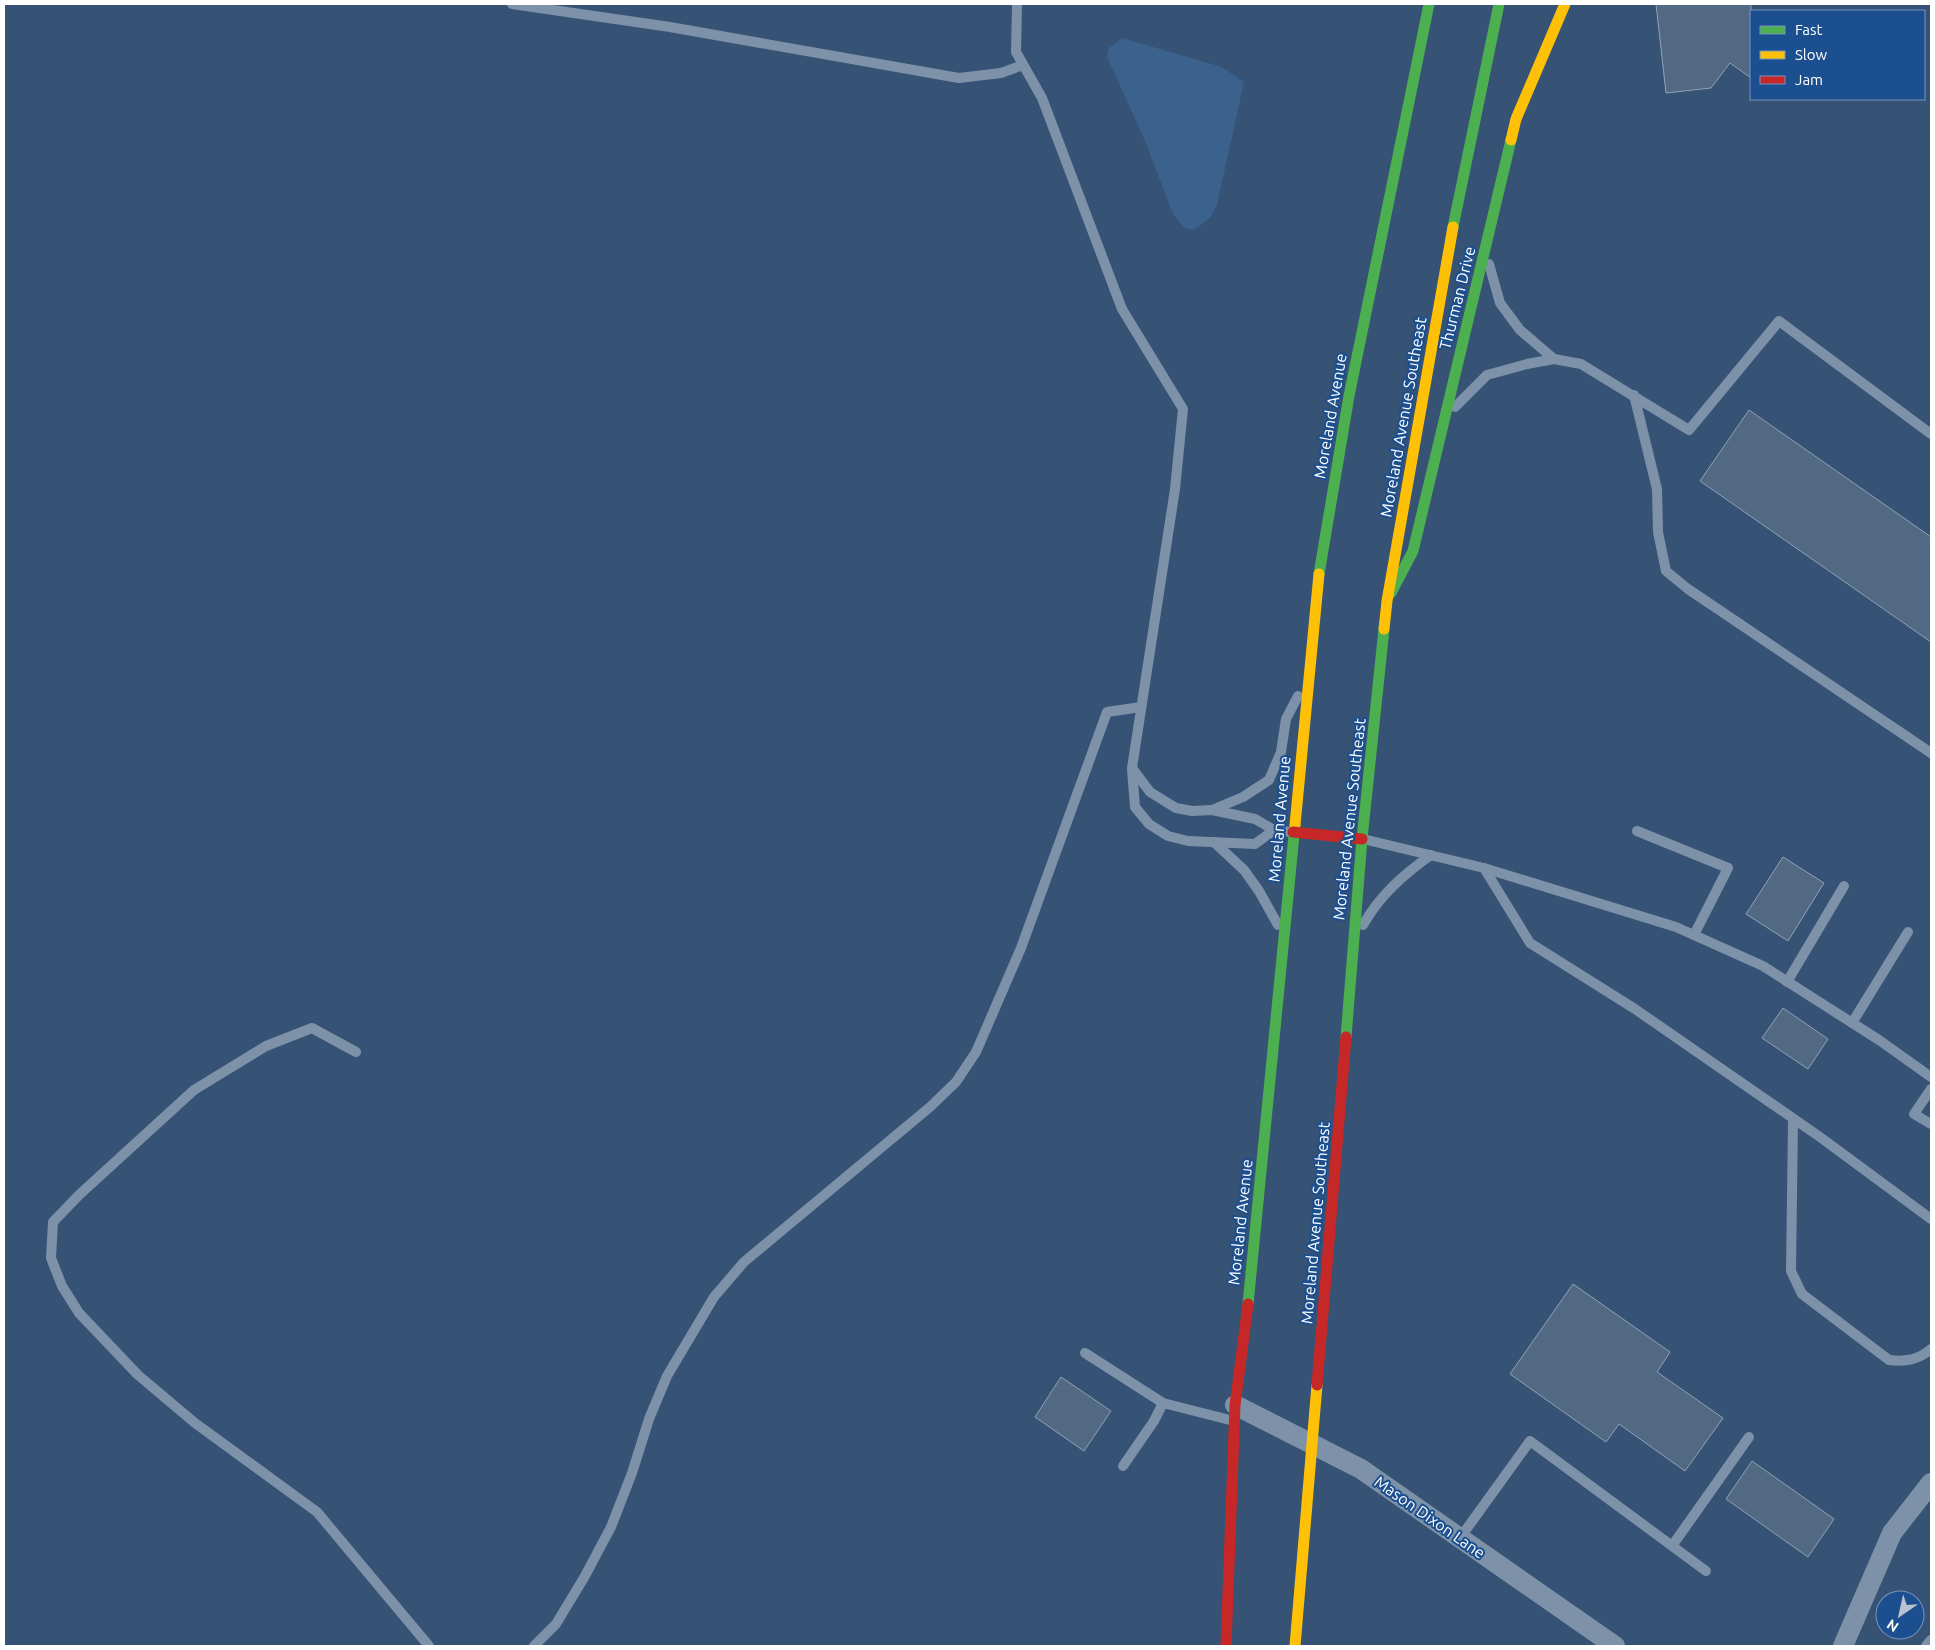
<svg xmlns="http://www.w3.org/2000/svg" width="1935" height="1650" font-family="Ubuntu,sans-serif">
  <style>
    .water { fill: #3b618d }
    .building { fill: #526984; stroke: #92a2b6 }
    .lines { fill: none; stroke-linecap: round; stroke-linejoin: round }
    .lane { stroke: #7d92a8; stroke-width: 10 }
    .street { stroke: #7d92a8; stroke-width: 20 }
    .fast { stroke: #4caf50; stroke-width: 11 }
    .slow { stroke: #ffc107; stroke-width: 11 }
    .jam { stroke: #c62828; stroke-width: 11 }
    .labels { text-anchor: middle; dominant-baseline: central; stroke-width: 4; stroke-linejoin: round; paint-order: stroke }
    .street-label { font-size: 16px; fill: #fff; stroke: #1b4f8f }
  </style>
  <rect width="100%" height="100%" fill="#365274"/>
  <path class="water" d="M 1122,38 L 1222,67 L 1244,82 L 1217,205 L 1211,217 L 1194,230 L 1185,228 L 1173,214 L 1145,141 L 1107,57 L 1108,49 Z"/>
  <g class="building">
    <path d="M 1656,4 L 1751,4 L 1751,78 L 1730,63 L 1711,88 L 1666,93 Z"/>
    <path d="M 1749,410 L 1931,537 L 1931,642 L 1700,481 Z"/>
    <path d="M 1783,857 L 1824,883 L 1788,941 L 1746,914 Z"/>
    <path d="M 1783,1008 L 1828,1039 L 1808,1069 L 1762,1038 Z"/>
    <path d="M 1573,1284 L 1670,1352 L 1657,1372 L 1723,1418 L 1685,1471 L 1619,1424 L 1606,1442 L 1510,1374 Z"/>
    <path d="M 1061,1377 L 1111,1411 L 1084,1451 L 1035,1417 Z"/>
    <path d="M 1752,1461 L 1834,1519 L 1808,1557 L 1726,1499 Z"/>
  </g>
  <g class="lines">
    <g class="lane">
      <path d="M 512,4 L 670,27 L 959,78 L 1001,73 L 1023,65"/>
      <path d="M 1017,4 L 1016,52 L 1042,98 L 1122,309 L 1183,409 L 1175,489 L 1132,768 L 1150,792 L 1176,808 L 1192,811 L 1212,810 L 1255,819 L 1274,830 L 1291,832"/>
      <path d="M 1489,264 L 1500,303 L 1520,330 L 1554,359"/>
      <path d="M 1634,395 L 1657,489 L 1658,532 L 1666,571 L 1688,589 L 1931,753"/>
      <path d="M 1455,407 L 1487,375 L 1527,364 L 1554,359 L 1581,364 L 1689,430 L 1779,321 L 1931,434"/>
      <path d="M 1132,769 L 1135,807 L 1149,824 L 1168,836 L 1188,841 L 1255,844 L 1274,830"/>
      <path d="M 1212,810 L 1243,797 L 1269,780 L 1281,752 L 1286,719 L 1298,696"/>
      <path d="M 1637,831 L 1728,868 L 1694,935"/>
      <path d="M 1363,839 L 1484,868 L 1676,927 L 1763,966 L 1879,1040 L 1931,1077"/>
      <path d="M 1214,842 L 1244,870 L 1259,891 L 1278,925"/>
      <path d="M 1484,868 L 1530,943 L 1635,1009 L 1820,1137 L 1931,1219"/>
      <path d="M 1363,925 C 1380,895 1403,875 1431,855"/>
      <path d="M 1787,982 L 1844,886"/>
      <path d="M 1852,1023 L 1908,932"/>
      <path d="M 356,1052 L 312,1028 L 266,1046 L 194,1090 L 79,1195 L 53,1222 L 51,1258 L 62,1286 L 79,1313 L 138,1375 L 195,1423 L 317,1512 L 429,1646"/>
      <path d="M 1931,1089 L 1914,1114 L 1931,1124"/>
      <path d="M 1793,1119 L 1791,1271 L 1802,1294 L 1889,1360 C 1906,1362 1918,1360 1931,1349"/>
      <path d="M 1085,1353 L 1163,1403 L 1234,1421"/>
      <path d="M 1123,1466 L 1154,1421 L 1163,1403"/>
      <path d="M 1460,1538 L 1530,1441 L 1706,1571"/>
      <path d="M 1672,1546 L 1749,1437"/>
      <path d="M 534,1646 L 556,1624 L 585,1576 L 611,1527 L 632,1473 L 649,1419 L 667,1376 L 714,1297 L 744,1262 L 930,1107 L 956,1082 L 976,1052 L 1021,948 L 1107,712 L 1141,707"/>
      <path d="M 1926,1646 L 1931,1640"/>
    </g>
    <g class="street">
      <path d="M 1235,1405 L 1361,1469 L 1615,1646"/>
      <path d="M 1843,1646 L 1892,1533 L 1931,1483"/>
    </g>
    <g class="fast">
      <path d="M 1453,227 L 1499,4"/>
      <path d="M 1319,574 L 1349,396 L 1429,4"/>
      <path d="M 1391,593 L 1413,551 L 1511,140"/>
      <path d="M 1346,1037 L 1362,839 L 1384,629"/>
      <path d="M 1248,1304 L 1295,825"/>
    </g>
    <g class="slow">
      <path d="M 1511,140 L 1516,119 L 1565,4"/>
      <path d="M 1384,629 L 1387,601 L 1453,227"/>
      <path d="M 1295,825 L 1319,574"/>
      <path d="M 1295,1646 L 1317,1385"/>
    </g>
    <g class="jam">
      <path d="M 1293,832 L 1362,839"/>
      <path d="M 1317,1385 L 1346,1037"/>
      <path d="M 1226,1646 L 1235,1405 L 1248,1304"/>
    </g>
  </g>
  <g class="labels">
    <g class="street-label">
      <text transform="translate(1457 298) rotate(-76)">Thurman Drive</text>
      <text transform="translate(1330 416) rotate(-80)">Moreland Avenue</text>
      <text transform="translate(1403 417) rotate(-80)">Moreland Avenue Southeast</text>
      <text transform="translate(1279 819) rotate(-85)">Moreland Avenue</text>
      <text transform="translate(1349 819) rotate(-84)">Moreland Avenue Southeast</text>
      <text transform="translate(1240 1222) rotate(-84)">Moreland Avenue</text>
      <text transform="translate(1315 1223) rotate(-85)">Moreland Avenue Southeast</text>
      <text transform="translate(1430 1517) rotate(35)">Mason Dixon Lane</text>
    </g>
  </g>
  <rect width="1935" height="1650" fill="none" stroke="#ffffff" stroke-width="10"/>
  <rect x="1750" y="10" width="175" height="90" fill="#1b4f8f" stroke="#7695bc"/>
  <rect x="1760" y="26" width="25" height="8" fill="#4caf50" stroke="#7695bc"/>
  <text x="1795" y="35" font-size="15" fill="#ffffff">Fast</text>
  <rect x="1760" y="51" width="25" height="8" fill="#ffc107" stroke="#7695bc"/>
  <text x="1795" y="60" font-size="15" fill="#ffffff">Slow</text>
  <rect x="1760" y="76" width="25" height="8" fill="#c62828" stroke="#7695bc"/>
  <text x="1795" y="85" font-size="15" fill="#ffffff">Jam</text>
  <g transform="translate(1900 1615) rotate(214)"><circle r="24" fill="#1b4f8f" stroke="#7695bc"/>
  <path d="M0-4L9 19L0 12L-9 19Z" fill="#b9c2ce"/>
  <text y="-8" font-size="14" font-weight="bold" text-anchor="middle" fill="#ffffff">N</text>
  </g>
</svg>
